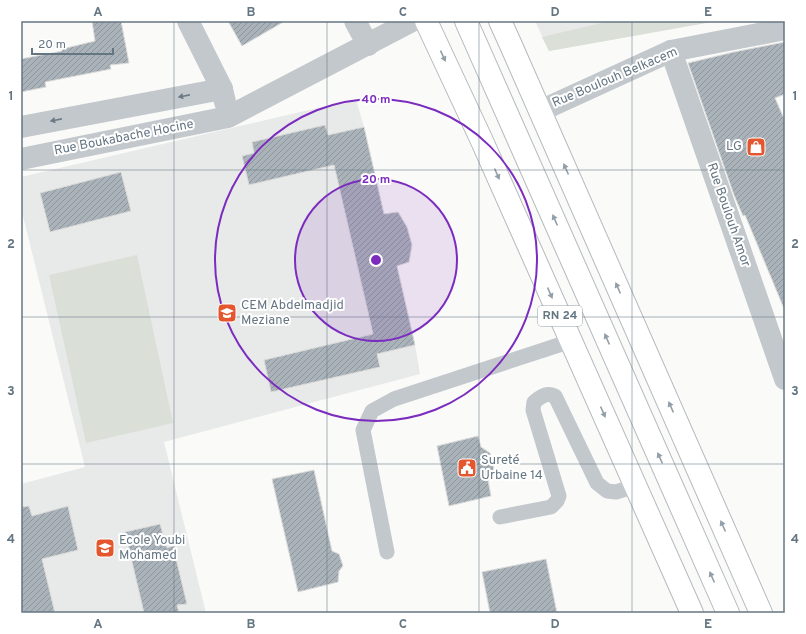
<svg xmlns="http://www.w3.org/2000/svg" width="806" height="634" font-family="Overpass,sans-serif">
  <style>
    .built { fill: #e8e9e9 }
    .grass { fill: #dadfd7 }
    .building { fill: url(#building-hatch); stroke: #dcdcda }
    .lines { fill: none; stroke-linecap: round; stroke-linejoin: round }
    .primary-casing { stroke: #b5babe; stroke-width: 24 }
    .service { stroke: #c3c8cc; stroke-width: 15 }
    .minor { stroke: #c3c8cc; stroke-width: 22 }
    .primary { stroke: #fff; stroke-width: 22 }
    .oneway { fill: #939fa8 }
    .oneway2 { fill: #6a7a87 }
    .grid { fill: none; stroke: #657683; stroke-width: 1; stroke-opacity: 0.55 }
    .ring { fill: none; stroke: #7b2cbf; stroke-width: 2 }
    .labels { text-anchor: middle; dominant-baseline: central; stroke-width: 4; stroke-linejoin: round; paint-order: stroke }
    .shield { fill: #fff; stroke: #939fa8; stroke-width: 1 }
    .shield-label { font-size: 12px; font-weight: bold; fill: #657683 }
    .street-label { font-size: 13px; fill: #657683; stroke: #fff }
    .poi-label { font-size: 13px; fill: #657683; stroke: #fff; text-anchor: start }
    .centre { fill: #7b2cbf; stroke: #fff; stroke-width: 2 }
    .ring-label { font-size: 12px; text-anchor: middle; font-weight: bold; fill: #7b2cbf; stroke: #fff; stroke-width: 4; stroke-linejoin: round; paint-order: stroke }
    .neatline { fill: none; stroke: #657683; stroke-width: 1.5 }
    .grid-label { font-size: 13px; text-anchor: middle; font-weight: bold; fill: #657683 }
  </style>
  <defs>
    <pattern id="building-hatch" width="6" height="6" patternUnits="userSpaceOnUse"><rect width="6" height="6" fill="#aab3b9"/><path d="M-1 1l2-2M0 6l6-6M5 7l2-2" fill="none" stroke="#8e969c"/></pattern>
  </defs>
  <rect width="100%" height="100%" fill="#fafaf8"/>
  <g class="built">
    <path d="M 535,21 L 717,21 L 549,51 Z"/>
    <path d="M 356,99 L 364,127 L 381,199 L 377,205 L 379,214 L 398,212 L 407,227 L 412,245 L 409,262 L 390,268 L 400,281 L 415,345 L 420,374 L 164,442 L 206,613 L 21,613 L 21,484 L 85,467 L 21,208 L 21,177 Z"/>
  </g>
  <g class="grass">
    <path d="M 610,21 L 717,21 L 549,51 L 542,37 Z"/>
    <path d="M 137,255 L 173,423 L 86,443 L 49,275 Z"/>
  </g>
  <g class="building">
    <path d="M 92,21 L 121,21 L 129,63 L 110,65 L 111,69 L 45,82 L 46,87 L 21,92 L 21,59 L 62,51 L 62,49 L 95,41 Z"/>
    <path d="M 228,21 L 285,21 L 242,46 Z"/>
    <path d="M 785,42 L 785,94 L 775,98 L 785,121 L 785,311 L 745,215 L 743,216 L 734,195 L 688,63 L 734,52 Z"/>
    <path d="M 325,125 L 328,135 L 364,127 L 384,214 L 398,212 L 407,227 L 412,245 L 409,262 L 397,266 L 415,345 L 377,354 L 380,367 L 271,392 L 264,360 L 373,334 L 334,165 L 249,185 L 242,156 L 254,153 L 252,142 Z"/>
    <path d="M 121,172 L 131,211 L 50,232 L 40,193 Z"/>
    <path d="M 478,436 L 481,447 L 490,453 L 493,463 L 494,474 L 488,480 L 491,496 L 449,506 L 437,446 Z"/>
    <path d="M 314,470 L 332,551 L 339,554 L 343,566 L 339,571 L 338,582 L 298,592 L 272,479 Z"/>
    <path d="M 29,506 L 32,516 L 68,506 L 78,550 L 42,559 L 55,613 L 21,613 L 21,507 Z"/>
    <path d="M 160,524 L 167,548 L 173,546 L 187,604 L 177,605 L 179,613 L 144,613 L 125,532 Z"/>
    <path d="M 546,559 L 557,613 L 490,613 L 482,572 Z"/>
  </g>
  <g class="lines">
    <g class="primary-casing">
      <g id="primary">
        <path d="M 426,21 L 482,141 L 692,613"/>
        <path d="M 466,21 L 728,613"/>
        <path d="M 500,21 L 510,43 L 761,613"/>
      </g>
    </g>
    <g class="service">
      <path d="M 500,517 L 551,507 L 557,501 L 559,496 L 533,410 L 534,402 C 541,397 546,392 555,396 L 597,483 L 607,491 L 616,492 L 635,486"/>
      <path d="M 387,552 L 363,430 L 372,411 L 394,399 L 571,341"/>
    </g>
    <g class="minor">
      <path d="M 188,21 L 222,89 L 225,102"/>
      <path d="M 355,21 L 368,45"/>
      <path d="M 671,51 L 785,379"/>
      <path d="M 540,111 L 671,51 L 785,29"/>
      <path d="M 21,127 L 222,89"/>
      <path d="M 21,159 L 228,117 L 412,21"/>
    </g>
    <use href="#primary" class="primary"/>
  </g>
  <defs><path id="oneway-solid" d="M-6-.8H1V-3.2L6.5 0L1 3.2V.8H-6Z"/></defs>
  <g class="oneway">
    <use href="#oneway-solid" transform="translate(443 56) rotate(65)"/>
    <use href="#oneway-solid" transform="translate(566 169) rotate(-114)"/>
    <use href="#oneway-solid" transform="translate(497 174) rotate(66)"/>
    <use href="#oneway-solid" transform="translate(555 220) rotate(-114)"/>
    <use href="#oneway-solid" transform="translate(618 288) rotate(-114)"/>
    <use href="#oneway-solid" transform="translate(550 293) rotate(66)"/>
    <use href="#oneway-solid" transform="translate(607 339) rotate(-114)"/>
    <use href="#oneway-solid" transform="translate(671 407) rotate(-114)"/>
    <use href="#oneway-solid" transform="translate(603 412) rotate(66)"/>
    <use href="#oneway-solid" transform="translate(660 458) rotate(-114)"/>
    <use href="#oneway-solid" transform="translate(723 526) rotate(-114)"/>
    <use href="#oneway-solid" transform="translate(712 577) rotate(-114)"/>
  </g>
  <g class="oneway2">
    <use href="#oneway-solid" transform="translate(184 96) rotate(169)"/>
    <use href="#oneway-solid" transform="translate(56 120) rotate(169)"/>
  </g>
  <path class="grid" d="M 174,21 L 174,613M 327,21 L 327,613M 479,21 L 479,613M 632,21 L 632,613M 21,170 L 785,170M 21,317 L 785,317M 21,464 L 785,464"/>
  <circle cx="376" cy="260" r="81" fill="#7b2cbf" fill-opacity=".12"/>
  <g class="ring">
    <circle cx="376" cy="260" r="81"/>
    <circle cx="376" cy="260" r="161"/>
  </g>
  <defs>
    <g id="shop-square" transform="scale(1)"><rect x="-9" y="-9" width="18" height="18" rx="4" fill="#e4572e" stroke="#fff"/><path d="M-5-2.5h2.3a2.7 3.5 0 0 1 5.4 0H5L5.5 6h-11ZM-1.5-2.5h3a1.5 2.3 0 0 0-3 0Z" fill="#fff"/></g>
    <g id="school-square" transform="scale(1)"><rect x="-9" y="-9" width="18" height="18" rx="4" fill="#e4572e" stroke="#fff"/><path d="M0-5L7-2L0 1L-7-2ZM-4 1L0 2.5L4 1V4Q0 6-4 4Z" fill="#fff"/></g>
    <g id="civic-square" transform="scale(1)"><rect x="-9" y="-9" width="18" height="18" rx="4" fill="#e4572e" stroke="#fff"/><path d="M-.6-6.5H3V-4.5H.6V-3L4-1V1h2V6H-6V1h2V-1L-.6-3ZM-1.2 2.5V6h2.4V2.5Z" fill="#fff"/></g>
  </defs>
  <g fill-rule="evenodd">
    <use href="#shop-square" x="756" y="147"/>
    <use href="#school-square" x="227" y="313"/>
    <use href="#civic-square" x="467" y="468"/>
    <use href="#school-square" x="105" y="548"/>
  </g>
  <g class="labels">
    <rect class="shield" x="538" y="306" width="44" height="20" rx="3"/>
    <g class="shield-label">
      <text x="560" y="316">RN 24</text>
    </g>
    <g class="street-label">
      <text transform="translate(615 78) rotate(-23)">Rue Boulouh Belkacem</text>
      <text transform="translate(124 138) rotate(-11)">Rue Boukabache Hocine</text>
      <text transform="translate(728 215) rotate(71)">Rue Boulouh Amor</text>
    </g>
    <g class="poi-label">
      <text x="742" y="147" text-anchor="end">LG</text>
      <text x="241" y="306">CEM Abdelmadjid<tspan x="241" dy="15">Meziane</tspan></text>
      <text x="481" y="461">Sureté<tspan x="481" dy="15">Urbaine 14</tspan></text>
      <text x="119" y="541">Ecole Youbi<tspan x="119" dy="15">Mohamed</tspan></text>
    </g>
  </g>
  <circle cx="376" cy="260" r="6" class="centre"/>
  <g class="ring-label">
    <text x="376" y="103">40 m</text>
    <text x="376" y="183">20 m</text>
  </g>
  <rect width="806" height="634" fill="none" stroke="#ffffff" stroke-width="44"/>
  <path d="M32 48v6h81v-6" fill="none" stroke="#657683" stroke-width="2"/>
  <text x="38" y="48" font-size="12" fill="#657683" stroke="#ffffff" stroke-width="3" paint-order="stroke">20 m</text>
  <rect x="22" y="22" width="762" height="590" class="neatline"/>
  <g class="grid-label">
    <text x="98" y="16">A</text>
    <text x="251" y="16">B</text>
    <text x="403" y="16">C</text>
    <text x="555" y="16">D</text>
    <text x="708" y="16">E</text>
    <text x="11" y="100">1</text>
    <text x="795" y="100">1</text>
    <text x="11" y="248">2</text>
    <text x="795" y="248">2</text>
    <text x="11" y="395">3</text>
    <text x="795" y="395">3</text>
    <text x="11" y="543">4</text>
    <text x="795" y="543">4</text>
    <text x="98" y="628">A</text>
    <text x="251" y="628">B</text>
    <text x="403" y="628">C</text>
    <text x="555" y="628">D</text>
    <text x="708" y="628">E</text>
  </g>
</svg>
